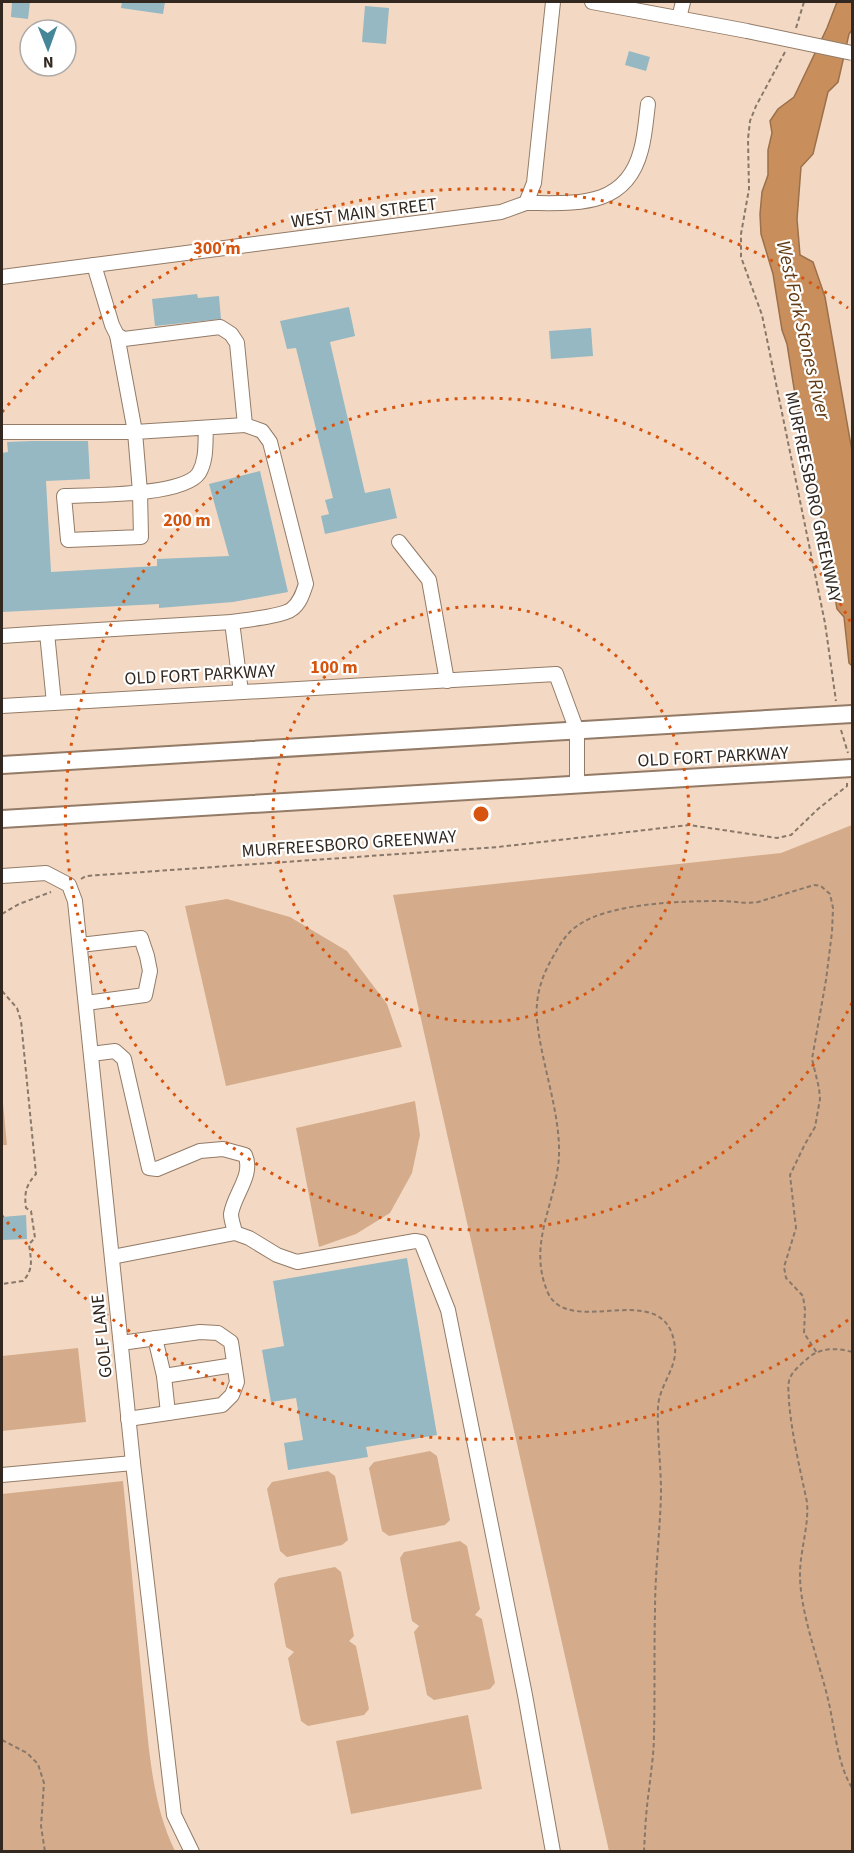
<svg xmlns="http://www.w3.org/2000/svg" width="854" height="1853" font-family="'Source Sans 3',sans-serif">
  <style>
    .green { fill: #d4ac8b }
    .water { fill: #c88f5d; stroke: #9b704b; stroke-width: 1.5 }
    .building { fill: #95b8c3 }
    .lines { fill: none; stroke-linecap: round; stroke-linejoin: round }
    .minor-casing { stroke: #937b67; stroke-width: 16 }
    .major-casing { stroke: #937b67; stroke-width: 20 }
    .path { stroke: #89786a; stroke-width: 2; stroke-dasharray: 4.5 3; stroke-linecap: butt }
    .minor { stroke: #fff; stroke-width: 14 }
    .major { stroke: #fff; stroke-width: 16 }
    .minor-bridge-casing { stroke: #937b67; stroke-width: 16; stroke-linecap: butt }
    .major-bridge-casing { stroke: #937b67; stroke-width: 20; stroke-linecap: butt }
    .minor-bridge { stroke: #fff; stroke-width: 14 }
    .major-bridge { stroke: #fff; stroke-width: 16 }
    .ring { fill: none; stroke: #d6540e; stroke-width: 3; stroke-dasharray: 3 6 }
    .labels { text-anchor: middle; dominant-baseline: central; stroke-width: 4.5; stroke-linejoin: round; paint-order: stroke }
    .street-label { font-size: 18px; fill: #322820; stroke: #fff }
    .water-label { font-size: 20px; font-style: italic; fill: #623b14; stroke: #fff }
    .centre { fill: #d6540e; stroke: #fff; stroke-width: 3 }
    .ring-label { font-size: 18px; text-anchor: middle; font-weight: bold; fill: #d6540e; stroke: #fff; stroke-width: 4.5; stroke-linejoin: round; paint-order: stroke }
  </style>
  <rect width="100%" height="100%" fill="#f3d9c3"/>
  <g class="green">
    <path d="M 852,825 L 852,1851 L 609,1851 L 393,895 L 781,853 Z"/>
    <path d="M 227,899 L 290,917 L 347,951 L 387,1004 L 402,1047 L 226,1086 L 185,906 Z"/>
    <path d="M 2,1093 L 7,1145 L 2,1145 Z"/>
    <path d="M 415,1101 L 420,1135 L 412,1173 L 390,1213 L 356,1234 L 319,1247 L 296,1128 Z"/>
    <path d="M 78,1348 L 86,1422 L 2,1431 L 2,1356 Z"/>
    <path d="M 430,1451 L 437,1456 L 450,1520 L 445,1525 L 389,1536 L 382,1531 L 369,1468 L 374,1462 Z"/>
    <path d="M 328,1471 L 335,1476 L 348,1540 L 342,1545 L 287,1557 L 280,1551 L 267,1489 L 272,1482 Z"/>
    <path d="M 123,1481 C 130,1551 136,1621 143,1691 C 149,1745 151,1802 175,1851 L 2,1851 L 2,1494 Z"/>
    <path d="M 460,1541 L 467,1546 L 480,1609 L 475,1615 L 482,1619 L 495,1683 L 490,1689 L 434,1700 L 427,1695 L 414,1632 L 419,1626 L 412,1621 L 400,1558 L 404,1552 Z"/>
    <path d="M 335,1567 L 341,1572 L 354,1636 L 349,1641 L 356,1646 L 369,1709 L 364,1715 L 308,1726 L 301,1721 L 288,1658 L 294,1652 L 286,1647 L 274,1584 L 279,1578 Z"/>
    <path d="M 468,1715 L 482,1789 L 351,1814 L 336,1741 Z"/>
  </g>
  <path class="water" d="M 837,2 L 852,2 L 852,30 L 849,34 L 838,82 L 828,92 L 813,154 L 801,167 L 797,219 L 800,255 L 813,262 L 825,297 L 852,451 L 852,666 L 849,663 L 844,617 L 837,609 L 818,500 L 796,401 L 787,344 L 782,330 L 773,274 L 761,234 L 760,214 L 762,192 L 768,175 L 768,150 L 772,133 L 770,121 L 778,109 L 794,97 L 827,28 Z"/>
  <g class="building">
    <path d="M 12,2 L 30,2 L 28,19 L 11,17 Z"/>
    <path d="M 122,2 L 165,2 L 163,14 L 121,8 Z"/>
    <path d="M 365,6 L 389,8 L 386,44 L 362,42 Z"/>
    <path d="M 629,51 L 650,57 L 646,71 L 625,65 Z"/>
    <path d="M 197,294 L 198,298 L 219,296 L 221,319 L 155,326 L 152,299 Z"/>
    <path d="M 349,307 L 355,336 L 330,342 L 365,493 L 390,488 L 397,518 L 325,534 L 321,516 L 329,514 L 325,500 L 333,498 L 296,348 L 287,349 L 280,321 Z"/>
    <path d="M 591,328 L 593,356 L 551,359 L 549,331 Z"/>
    <path d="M 32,441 L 88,441 L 90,479 L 46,481 L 51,572 L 157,566 L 157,559 L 229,556 L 209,484 L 260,471 L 288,592 L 233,602 L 159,608 L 159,604 L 2,612 L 2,453 L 8,452 L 7,442 Z"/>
    <path d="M 26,1215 L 27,1239 L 2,1240 L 2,1217 Z"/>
    <path d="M 407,1258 L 437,1435 L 366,1447 L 368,1457 L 288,1470 L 284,1443 L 303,1440 L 296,1398 L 271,1402 L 262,1350 L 284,1346 L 273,1281 Z"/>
  </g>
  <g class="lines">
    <g class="minor-casing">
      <g id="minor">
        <path d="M 592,2 L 747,31"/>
        <path d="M 679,18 L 683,2"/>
        <path d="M 526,203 C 575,203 626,209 641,150 C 645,136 646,119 648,104"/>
        <path d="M 94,265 L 112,325 L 117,335 L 124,339 L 220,327 L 231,334 L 237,343 L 245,425 L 262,431 L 270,442 L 306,584 C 303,593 300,603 292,609 C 284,616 245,620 232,622 L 241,692"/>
        <path d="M 2,277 L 501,212 L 526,203 L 534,183 L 553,2"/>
        <path d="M 206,428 C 205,443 207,459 199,473 C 184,496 92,495 64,496 L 68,540 L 141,537 L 140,492 L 135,432 L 245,425"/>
        <path d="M 2,432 L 135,432 L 117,335"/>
        <path d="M 399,542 L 429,580 L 447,681"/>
        <path d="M 47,633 L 232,622"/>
        <path d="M 2,636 L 47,633 L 54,703"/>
        <path d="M 2,706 L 556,674 L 577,731 L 577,785"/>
        <path d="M 2,876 L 46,873 L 69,885 L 75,901 L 133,1463 L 174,1815 L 192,1852"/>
        <path d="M 80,945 L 141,938 L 147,956 L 150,971 L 145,995 L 86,1003"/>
        <path d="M 91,1054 L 115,1051 L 124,1059 L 149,1168 L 157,1169 L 200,1151 L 223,1149 L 245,1155 C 254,1175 234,1194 231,1214 C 231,1220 234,1227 235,1233"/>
        <path d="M 112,1257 L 235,1233 L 249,1238 L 277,1255 L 297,1262 L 415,1241 L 421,1242 L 448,1310 L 525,1695 L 553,1852"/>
        <path d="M 155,1338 L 164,1376 L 168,1413"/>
        <path d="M 121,1343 L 200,1332 L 218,1333 L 231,1342 L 237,1382 L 232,1395 L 222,1405 L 128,1419"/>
        <path d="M 164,1376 L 234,1365"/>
        <path d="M 2,1475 L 133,1463"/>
      </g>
    </g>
    <g class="major-casing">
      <g id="major">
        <path d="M 2,765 L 751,720"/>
        <path d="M 2,819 L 769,773"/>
      </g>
    </g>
    <g class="path">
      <path d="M 796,28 L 804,2"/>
      <path d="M 785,52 L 756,106 L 750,121 L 748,139 L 749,189 L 741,234 L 741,257 L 762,315 L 825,623 L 836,701"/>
      <path d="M 841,730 L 848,753"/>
      <path d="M 81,879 L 86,876 L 498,847 L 689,825 L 777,838 L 791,835 L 818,809 L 847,786 L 847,783"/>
      <path d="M 2,914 L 19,904 L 51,892"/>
      <path d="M 2,991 L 17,1008 L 21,1021 L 36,1174 C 26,1185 24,1193 26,1208 L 31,1211 L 35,1238 L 29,1244 C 31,1260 34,1269 23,1281 L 2,1284"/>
      <path d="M 852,1352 C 838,1348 821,1347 808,1358 C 802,1364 793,1370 790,1378 C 787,1385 789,1394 789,1402 C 792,1436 800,1469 807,1502 C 809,1527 800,1550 800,1575 C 800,1611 818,1659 827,1695 C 835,1726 836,1761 852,1788"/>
      <path d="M 2,1740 L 27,1753 L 38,1764 L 44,1783 L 41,1826 L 45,1852"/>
      <path d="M 644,1852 C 645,1831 646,1810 649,1790 C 651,1771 654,1753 654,1734 C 655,1693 654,1652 655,1611 C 655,1571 660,1533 661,1493 C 661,1465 657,1435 658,1407 C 659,1386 677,1368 675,1348 C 668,1274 570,1340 548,1293 C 525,1240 561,1198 559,1147 C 558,1106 541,1061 537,1020 C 535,996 542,975 554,955 C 560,944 566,934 577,926 C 608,903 682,901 721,901 C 734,901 745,904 758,902 L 814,885 L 821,886 L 830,894 L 833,908 L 832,932 L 826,980 L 812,1059 L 819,1088 L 820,1099 L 815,1127 L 805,1144 L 790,1175 L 796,1228 L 784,1267 L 786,1278 L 803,1296 L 805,1310 L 804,1333 L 817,1353"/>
    </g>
    <use href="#minor" class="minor"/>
    <use href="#major" class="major"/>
    <g class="minor-bridge-casing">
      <path id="minor-bridge" d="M 747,31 L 852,53"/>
    </g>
    <g class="major-bridge-casing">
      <g id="major-bridge">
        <path d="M 751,720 L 852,714"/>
        <path d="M 769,773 L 852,768"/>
      </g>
    </g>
    <use href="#minor-bridge" class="minor-bridge"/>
    <use href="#major-bridge" class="major-bridge"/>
  </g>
  <g class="ring">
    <circle cx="481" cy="814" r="208"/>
    <path d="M852 1003A416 416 0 1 1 852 625"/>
    <path d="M848 1320A625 625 0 0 1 2 1216M2 412A625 625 0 0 1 848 308"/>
  </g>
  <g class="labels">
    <g class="street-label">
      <text transform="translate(364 213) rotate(-7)">WEST MAIN STREET</text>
      <text transform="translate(813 497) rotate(78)">MURFREESBORO GREENWAY</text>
      <text transform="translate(200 675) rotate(-3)">OLD FORT PARKWAY</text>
      <text transform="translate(713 757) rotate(-3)">OLD FORT PARKWAY</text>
      <text transform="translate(349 844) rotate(-4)">MURFREESBORO GREENWAY</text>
      <text transform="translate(102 1336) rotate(-96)">GOLF LANE</text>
    </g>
    <g class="water-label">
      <text transform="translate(803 330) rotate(77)">West Fork Stones River</text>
    </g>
  </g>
  <circle cx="481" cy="814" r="9" class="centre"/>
  <g class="ring-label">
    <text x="217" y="254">300 m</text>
    <text x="187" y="526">200 m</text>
    <text x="334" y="673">100 m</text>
  </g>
  <rect width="854" height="1853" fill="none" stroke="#322820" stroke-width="6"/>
  <g transform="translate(48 48) rotate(179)"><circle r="28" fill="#ffffff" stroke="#ada9a6" stroke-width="1.5"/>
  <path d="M0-4.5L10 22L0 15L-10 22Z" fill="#458698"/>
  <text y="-9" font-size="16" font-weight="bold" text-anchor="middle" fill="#322820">N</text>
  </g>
</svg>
